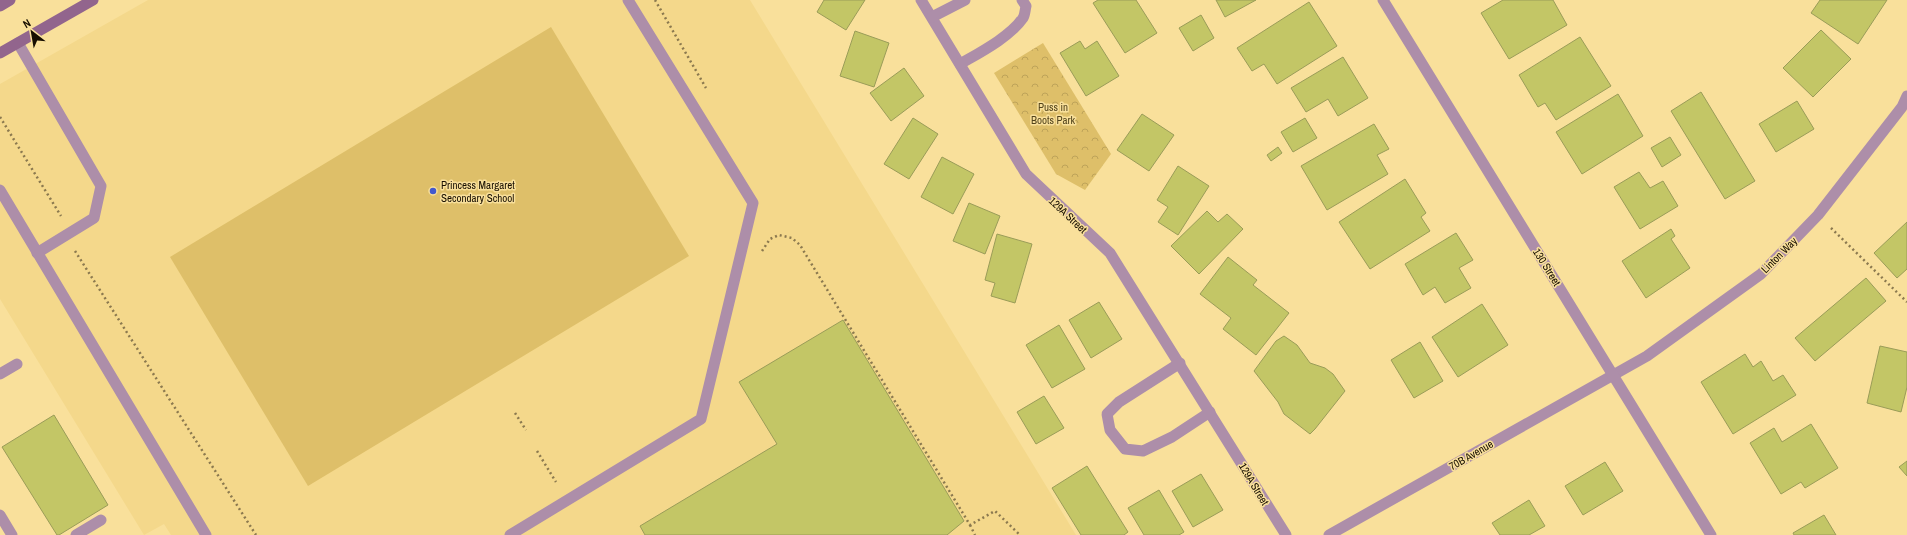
<svg xmlns="http://www.w3.org/2000/svg" width="1907" height="535" font-family="'Archivo Narrow',sans-serif">
  <style>
    .built { fill: #f4d88b }
    .park { fill: url(#park-crowns) }
    .pitch { fill: #debf69 }
    .building { fill: #c3c666; stroke: #9a9c58 }
    .lines { fill: none; stroke-linecap: round; stroke-linejoin: round }
    .path { stroke: #8b794f; stroke-width: 2.5; stroke-dasharray: 2 3; stroke-linecap: butt }
    .service { stroke: #ad8ea9; stroke-width: 11 }
    .minor { stroke: #ad8ea9; stroke-width: 11 }
    .tertiary { stroke: #ad8ea9; stroke-width: 11 }
    .secondary { stroke: #92658d; stroke-width: 11 }
    .poi-dot { fill: #4258cc; stroke: #f9e09b; stroke-width: 1.5 }
    .labels { text-anchor: middle; dominant-baseline: central; stroke-width: 3; stroke-linejoin: round; paint-order: stroke }
    .park-label { font-size: 11px; fill: #51431b; stroke: #f9e09b }
    .poi-label { font-size: 11px; fill: #170e00; stroke: #f9e09b; text-anchor: start }
    .street-label { font-size: 11px; fill: #170e00; stroke: #f9e09b }
  </style>
  <defs>
    <pattern id="park-crowns" width="20" height="18" patternUnits="userSpaceOnUse"><rect width="20" height="18" fill="#debf69"/><path d="M2 6a3 3 0 1 1 6 0M12 15a3 3 0 1 1 6 0" fill="none" stroke="#bea359"/></pattern>
  </defs>
  <rect width="100%" height="100%" fill="#f9e09b"/>
  <path class="built" d="M 148,0 L 750,0 L 1076,535 L 171,535 L 164,524 L 144,535 L 0,299 L 0,84 Z"/>
  <path class="park" d="M 1043,43 L 1111,154 L 1085,190 L 1056,174 L 994,73 Z"/>
  <path class="pitch" d="M 551,27 L 689,256 L 308,486 L 170,257 Z"/>
  <g class="building">
    <path d="M 824,0 L 865,0 L 846,30 L 817,12 Z"/>
    <path d="M 1098,0 L 1136,0 L 1157,33 L 1125,53 L 1093,3 Z"/>
    <path d="M 1216,0 L 1256,0 L 1225,17 Z"/>
    <path d="M 1503,0 L 1553,0 L 1567,25 L 1509,59 L 1481,13 Z"/>
    <path d="M 1820,0 L 1887,0 L 1858,44 L 1811,13 Z"/>
    <path d="M 1309,2 L 1337,46 L 1277,84 L 1264,64 L 1252,71 L 1237,48 Z"/>
    <path d="M 1201,15 L 1214,38 L 1193,51 L 1179,28 Z"/>
    <path d="M 1821,30 L 1851,59 L 1813,97 L 1783,68 Z"/>
    <path d="M 855,31 L 889,43 L 874,87 L 840,76 Z"/>
    <path d="M 1580,37 L 1611,86 L 1556,120 L 1545,103 L 1538,107 L 1519,75 Z"/>
    <path d="M 1080,41 L 1085,49 L 1097,41 L 1119,76 L 1086,96 L 1060,53 Z"/>
    <path d="M 1343,57 L 1368,98 L 1338,116 L 1328,99 L 1306,112 L 1291,88 Z"/>
    <path d="M 904,68 L 924,96 L 891,121 L 870,93 Z"/>
    <path d="M 1701,92 L 1755,181 L 1725,199 L 1671,111 Z"/>
    <path d="M 1618,94 L 1643,136 L 1582,174 L 1556,132 Z"/>
    <path d="M 1797,101 L 1814,129 L 1776,152 L 1759,124 Z"/>
    <path d="M 1142,114 L 1174,135 L 1149,171 L 1117,150 Z"/>
    <path d="M 913,118 L 938,134 L 909,179 L 884,164 Z"/>
    <path d="M 1305,118 L 1317,138 L 1293,152 L 1281,132 Z"/>
    <path d="M 1374,124 L 1389,149 L 1377,155 L 1388,174 L 1327,210 L 1301,166 Z"/>
    <path d="M 1670,137 L 1681,155 L 1662,167 L 1651,148 Z"/>
    <path d="M 1278,147 L 1282,153 L 1271,161 L 1267,155 Z"/>
    <path d="M 942,157 L 974,174 L 953,214 L 921,197 Z"/>
    <path d="M 1178,166 L 1209,186 L 1178,235 L 1158,222 L 1168,207 L 1157,200 Z"/>
    <path d="M 1639,172 L 1650,188 L 1663,181 L 1678,206 L 1640,229 L 1614,187 Z"/>
    <path d="M 1405,179 L 1426,213 L 1421,217 L 1430,231 L 1370,269 L 1339,222 Z"/>
    <path d="M 969,203 L 1000,216 L 985,254 L 953,241 Z"/>
    <path d="M 1207,211 L 1218,222 L 1227,214 L 1243,229 L 1199,274 L 1171,246 Z"/>
    <path d="M 1907,222 L 1907,269 L 1897,278 L 1874,253 Z"/>
    <path d="M 1671,229 L 1675,236 L 1671,239 L 1690,268 L 1646,298 L 1622,261 Z"/>
    <path d="M 1456,233 L 1473,260 L 1459,268 L 1471,288 L 1445,303 L 1435,287 L 1423,295 L 1405,264 Z"/>
    <path d="M 997,234 L 1032,244 L 1015,303 L 991,296 L 995,283 L 985,280 Z"/>
    <path d="M 1228,257 L 1257,280 L 1253,285 L 1289,313 L 1256,355 L 1223,329 L 1231,318 L 1200,294 Z"/>
    <path d="M 1866,278 L 1886,301 L 1815,361 L 1795,338 Z"/>
    <path d="M 1099,302 L 1122,339 L 1091,358 L 1069,320 Z"/>
    <path d="M 1482,304 L 1508,345 L 1458,377 L 1432,337 Z"/>
    <path d="M 843,320 L 964,521 L 947,535 L 645,535 L 640,526 L 777,444 L 739,382 Z"/>
    <path d="M 1059,325 L 1085,369 L 1052,388 L 1026,345 Z"/>
    <path d="M 1284,336 L 1297,345 L 1310,363 L 1325,368 L 1333,374 L 1345,391 L 1315,429 L 1310,434 L 1284,414 L 1278,402 L 1254,371 L 1276,341 Z"/>
    <path d="M 1420,342 L 1443,381 L 1414,398 L 1391,360 Z"/>
    <path d="M 1880,346 L 1907,352 L 1907,387 L 1901,412 L 1867,403 Z"/>
    <path d="M 1745,354 L 1753,367 L 1761,361 L 1773,381 L 1783,375 L 1796,395 L 1733,434 L 1701,382 Z"/>
    <path d="M 1044,396 L 1064,428 L 1036,444 L 1017,412 Z"/>
    <path d="M 54,415 L 108,505 L 59,535 L 57,535 L 2,447 Z"/>
    <path d="M 1811,424 L 1838,468 L 1805,488 L 1801,482 L 1781,494 L 1750,443 L 1774,428 L 1782,442 Z"/>
    <path d="M 1907,461 L 1907,476 L 1899,467 Z"/>
    <path d="M 1605,462 L 1623,491 L 1583,515 L 1565,486 Z"/>
    <path d="M 1087,466 L 1128,532 L 1124,535 L 1081,535 L 1052,488 Z"/>
    <path d="M 1201,474 L 1223,510 L 1193,527 L 1172,491 Z"/>
    <path d="M 1159,490 L 1184,532 L 1179,535 L 1144,535 L 1128,508 Z"/>
    <path d="M 1529,500 L 1545,526 L 1529,535 L 1500,535 L 1492,523 Z"/>
    <path d="M 1824,515 L 1836,535 L 1794,535 L 1793,533 Z"/>
  </g>
  <g class="lines">
    <g class="path">
      <path d="M 655,0 L 706,88"/>
      <path d="M 0,117 L 61,216"/>
      <path d="M 1831,228 L 1907,302"/>
      <path d="M 75,251 L 256,535"/>
      <path d="M 762,251 L 770,239 L 779,235 L 792,238 L 800,245 L 970,525 L 995,511 L 1020,535"/>
      <path d="M 515,413 L 526,430"/>
      <path d="M 537,451 L 556,482"/>
      <path d="M 970,525 L 975,535"/>
    </g>
    <g class="service">
      <path d="M 18,43 L 101,186 L 94,218 L 37,253"/>
      <path d="M 0,190 L 206,535"/>
      <path d="M 0,374 L 17,364"/>
      <path d="M 0,515 L 12,535"/>
      <path d="M 76,535 L 101,520"/>
      <path d="M 510,535 L 701,419 L 753,203 L 628,0"/>
    </g>
    <g class="minor">
      <path d="M 921,0 L 1026,174 L 1110,253 L 1286,535"/>
      <path d="M 932,17 L 965,0"/>
      <path d="M 960,64 C 979,53 1010,37 1023,18 C 1025,15 1025,10 1026,6 L 1022,0"/>
      <path d="M 1180,363 L 1119,402 L 1107,414 L 1110,430 L 1125,449 L 1143,451 L 1172,437 L 1210,412"/>
      <path d="M 1329,535 L 1647,356 L 1761,274 L 1818,215 L 1902,107 L 1907,96"/>
    </g>
    <path class="tertiary" d="M 1383,0 L 1711,535"/>
    <g class="secondary">
      <path d="M 0,6 L 10,0"/>
      <path d="M 0,53 L 93,0"/>
    </g>
  </g>
  <circle class="poi-dot" cx="433" cy="191" r="4"/>
  <g class="labels">
    <g class="park-label">
      <text x="1053" y="107">Puss in<tspan x="1053" dy="13">Boots Park</tspan></text>
    </g>
    <g class="poi-label">
      <text x="441" y="185">Princess Margaret<tspan x="441" dy="13">Secondary School</tspan></text>
    </g>
    <g class="street-label">
      <text transform="translate(1068 215) rotate(43)">129A Street</text>
      <text transform="translate(1779 255) rotate(-45)">Linton Way</text>
      <text transform="translate(1547 267) rotate(58)">130 Street</text>
      <text transform="translate(1471 455) rotate(-30)">70B Avenue</text>
      <text transform="translate(1254 484) rotate(59)">129A Street</text>
    </g>
  </g>
  <g transform="translate(32 32) rotate(329)" stroke="#f9e09b" stroke-width="3" paint-order="stroke">
  <path d="M0-3L7 15L0 10L-7 15Z" fill="#170e00"/>
  <text y="-6" font-size="11" font-weight="bold" text-anchor="middle" fill="#170e00">N</text>
  </g>
</svg>
